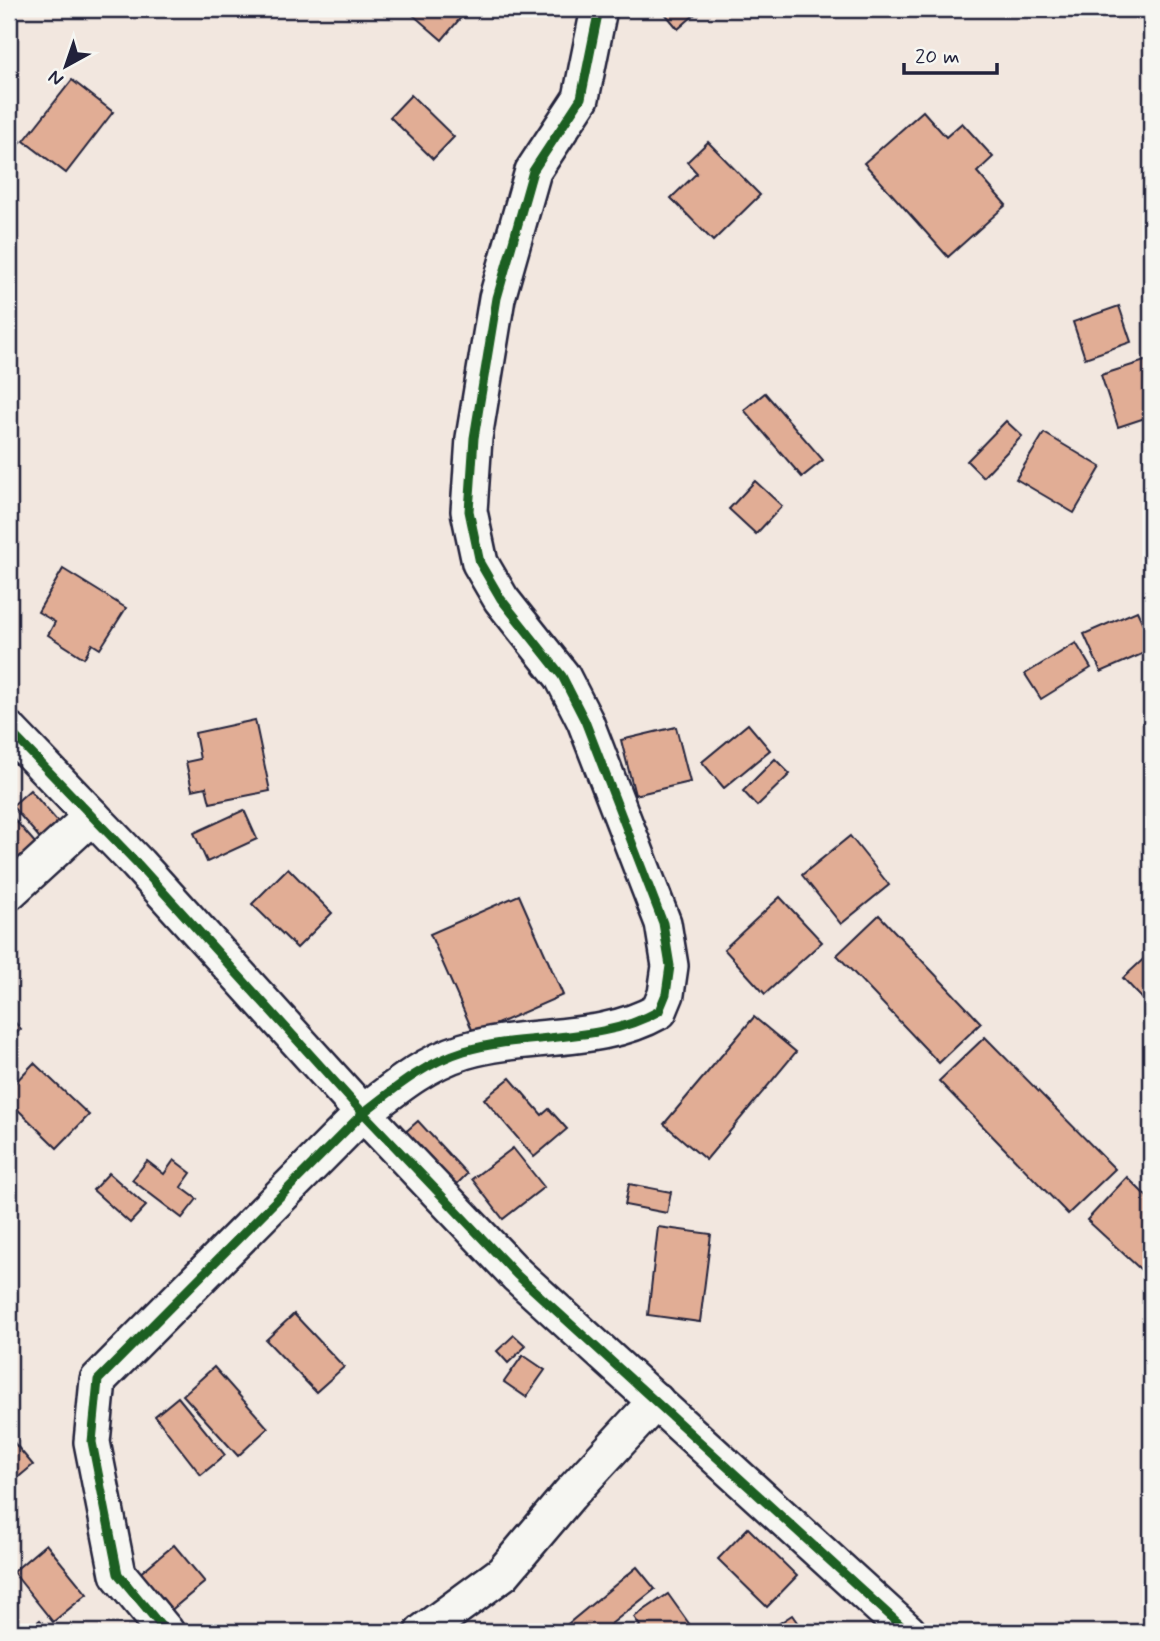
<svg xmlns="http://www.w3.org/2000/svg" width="1160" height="1641" font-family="Mynerve,sans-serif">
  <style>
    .building { fill: #e1ad95; stroke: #22223b; stroke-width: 2 }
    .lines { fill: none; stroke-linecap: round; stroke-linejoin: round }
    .minor-casing { stroke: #22223b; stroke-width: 40 }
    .minor { stroke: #f6f6f2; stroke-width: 35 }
    .cycleway-casing { stroke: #f6f6f2; stroke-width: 13 }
    .cycleway { stroke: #1b5e20; stroke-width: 9 }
  </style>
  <rect width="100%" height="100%" fill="#f2e7df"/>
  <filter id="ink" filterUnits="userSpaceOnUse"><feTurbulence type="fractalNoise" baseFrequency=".0143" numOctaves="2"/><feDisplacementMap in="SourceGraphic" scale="14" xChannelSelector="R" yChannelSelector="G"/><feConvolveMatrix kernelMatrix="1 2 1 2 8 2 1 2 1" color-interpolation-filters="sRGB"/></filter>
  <g filter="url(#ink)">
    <g class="building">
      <path d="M 9,9 L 17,9 L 9,32 Z"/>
      <path d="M 418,9 L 468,9 L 442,40 L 413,15 Z"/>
      <path d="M 665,9 L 701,9 L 678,29 L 663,11 Z"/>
      <path d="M 72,80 L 113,112 L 66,173 L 24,141 Z"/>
      <path d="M 411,95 L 454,137 L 433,159 L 390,117 Z"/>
      <path d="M 923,111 L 946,137 L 962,123 L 993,157 L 977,172 L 1006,205 L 948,257 L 864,163 Z"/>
      <path d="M 9,132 L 21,142 L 9,157 Z"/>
      <path d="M 708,142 L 760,195 L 713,241 L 671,198 L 697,173 L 687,162 Z"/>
      <path d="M 1119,306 L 1131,342 L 1085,358 L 1073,322 Z"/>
      <path d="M 1151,359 L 1151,416 L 1118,427 L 1101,375 Z"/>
      <path d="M 765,393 L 823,460 L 802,477 L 744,410 Z"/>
      <path d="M 1006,421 L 1022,436 L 983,477 L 967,461 Z"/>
      <path d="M 1044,433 L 1101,467 L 1074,513 L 1016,479 Z"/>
      <path d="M 755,481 L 782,506 L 756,534 L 729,509 Z"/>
      <path d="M 63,569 L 126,608 L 100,649 L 92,644 L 84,658 L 48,635 L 55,622 L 38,612 Z"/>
      <path d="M 1137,611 L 1151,641 L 1151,650 L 1101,672 L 1084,634 Z"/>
      <path d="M 1076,643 L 1091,668 L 1041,699 L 1025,674 Z"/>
      <path d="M 255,720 L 270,791 L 210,803 L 206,787 L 192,790 L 186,762 L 200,759 L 195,733 Z"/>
      <path d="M 748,724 L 770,750 L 724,788 L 702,762 Z"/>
      <path d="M 676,727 L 690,782 L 635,795 L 621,740 Z"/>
      <path d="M 775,759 L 790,774 L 757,806 L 743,791 Z"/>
      <path d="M 30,790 L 64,829 L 46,845 L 12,806 Z"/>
      <path d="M 244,810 L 257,839 L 207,862 L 194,833 Z"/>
      <path d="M 9,813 L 36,844 L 9,867 Z"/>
      <path d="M 850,836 L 889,885 L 841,924 L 802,875 Z"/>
      <path d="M 288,868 L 332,913 L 297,948 L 252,904 Z"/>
      <path d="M 519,895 L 563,995 L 474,1034 L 430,934 Z"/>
      <path d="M 780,897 L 822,942 L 765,994 L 724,949 Z"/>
      <path d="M 879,915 L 981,1023 L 939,1063 L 837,955 Z"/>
      <path d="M 1151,952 L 1151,1008 L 1123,978 Z"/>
      <path d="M 9,1016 L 21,1029 L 9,1040 Z"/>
      <path d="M 754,1017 L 796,1052 L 706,1160 L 664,1124 Z"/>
      <path d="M 985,1037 L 1115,1169 L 1068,1214 L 939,1081 Z"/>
      <path d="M 34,1063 L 89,1115 L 57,1148 L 9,1101 L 9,1089 Z"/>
      <path d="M 510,1078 L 542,1115 L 549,1109 L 567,1129 L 534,1157 L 484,1099 Z"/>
      <path d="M 418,1121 L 467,1174 L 452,1189 L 402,1135 Z"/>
      <path d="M 513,1148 L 544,1187 L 503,1219 L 472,1179 Z"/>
      <path d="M 174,1160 L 191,1173 L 181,1187 L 197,1199 L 182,1218 L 132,1180 L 147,1161 L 164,1174 Z"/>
      <path d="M 109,1173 L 146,1206 L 130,1223 L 93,1190 Z"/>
      <path d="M 1127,1177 L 1151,1201 L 1151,1279 L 1087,1220 Z"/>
      <path d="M 629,1184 L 671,1192 L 667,1213 L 625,1205 Z"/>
      <path d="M 658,1227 L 711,1234 L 700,1322 L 648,1315 Z"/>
      <path d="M 294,1314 L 344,1367 L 316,1392 L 266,1340 Z"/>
      <path d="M 514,1335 L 526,1346 L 508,1363 L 497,1351 Z"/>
      <path d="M 523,1355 L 545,1370 L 526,1397 L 504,1382 Z"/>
      <path d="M 214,1367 L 268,1428 L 238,1456 L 183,1395 Z"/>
      <path d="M 178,1397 L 225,1455 L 201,1475 L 155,1416 Z"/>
      <path d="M 11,1439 L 33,1465 L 9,1485 L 9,1441 Z"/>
      <path d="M 748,1528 L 797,1576 L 767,1607 L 718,1559 Z"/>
      <path d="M 46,1544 L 87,1594 L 53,1622 L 13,1572 Z"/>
      <path d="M 174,1545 L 205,1582 L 163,1617 L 132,1580 Z"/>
      <path d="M 637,1567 L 655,1589 L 601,1632 L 566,1632 L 563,1628 Z"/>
      <path d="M 668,1594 L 695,1632 L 632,1632 L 640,1626 L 634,1617 Z"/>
      <path d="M 792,1615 L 804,1632 L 766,1632 Z"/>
      <path d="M 40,1620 L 50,1632 L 25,1632 Z"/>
    </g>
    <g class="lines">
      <g class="minor-casing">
        <g id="minor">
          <path d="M 9,730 L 138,864 L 363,1113 L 517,1275 L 908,1632"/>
          <path d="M 9,892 L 92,816"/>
          <path d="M 166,1632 L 118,1574 L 92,1442 L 98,1380 L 363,1113 C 395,1088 425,1063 464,1051 C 528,1032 599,1045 659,1011 L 666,994 L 670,966 L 663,923 L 585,721 L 562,676 L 501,599 L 480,563 L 469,511 L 474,438 L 497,298 L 533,171 L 581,98 L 599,9"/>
          <path d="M 423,1632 L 503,1573 L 569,1495 L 656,1401"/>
        </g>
      </g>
      <use href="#minor" class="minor"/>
      <g class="cycleway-casing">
        <g id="cycleway">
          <path d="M 9,730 L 138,864 L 363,1113 L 517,1275 L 908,1632"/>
          <path d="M 166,1632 L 118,1574 L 92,1442 L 98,1380 L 363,1113 C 395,1088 425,1063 464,1051 C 528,1032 599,1045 659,1011 L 666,994 L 670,966 L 663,923 L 585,721 L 562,676 L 501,599 L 480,563 L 469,511 L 474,438 L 497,298 L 533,171 L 581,98 L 599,9"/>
        </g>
      </g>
      <use href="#cycleway" class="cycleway"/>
    </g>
  </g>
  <rect width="1160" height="1641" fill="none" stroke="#f6f6f2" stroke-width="35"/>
  <rect x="18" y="18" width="1125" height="1606" fill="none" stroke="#22223b" stroke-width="2.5" filter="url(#ink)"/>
  <g transform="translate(66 66) rotate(220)" stroke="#f6f6f2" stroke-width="5" paint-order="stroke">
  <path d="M0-5L12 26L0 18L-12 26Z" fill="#22223b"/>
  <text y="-10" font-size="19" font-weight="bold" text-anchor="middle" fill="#22223b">N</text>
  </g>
  <path d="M904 63v10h93v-10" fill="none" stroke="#22223b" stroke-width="3.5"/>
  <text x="915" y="63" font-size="21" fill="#22223b" stroke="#f6f6f2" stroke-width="5" paint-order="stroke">20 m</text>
</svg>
